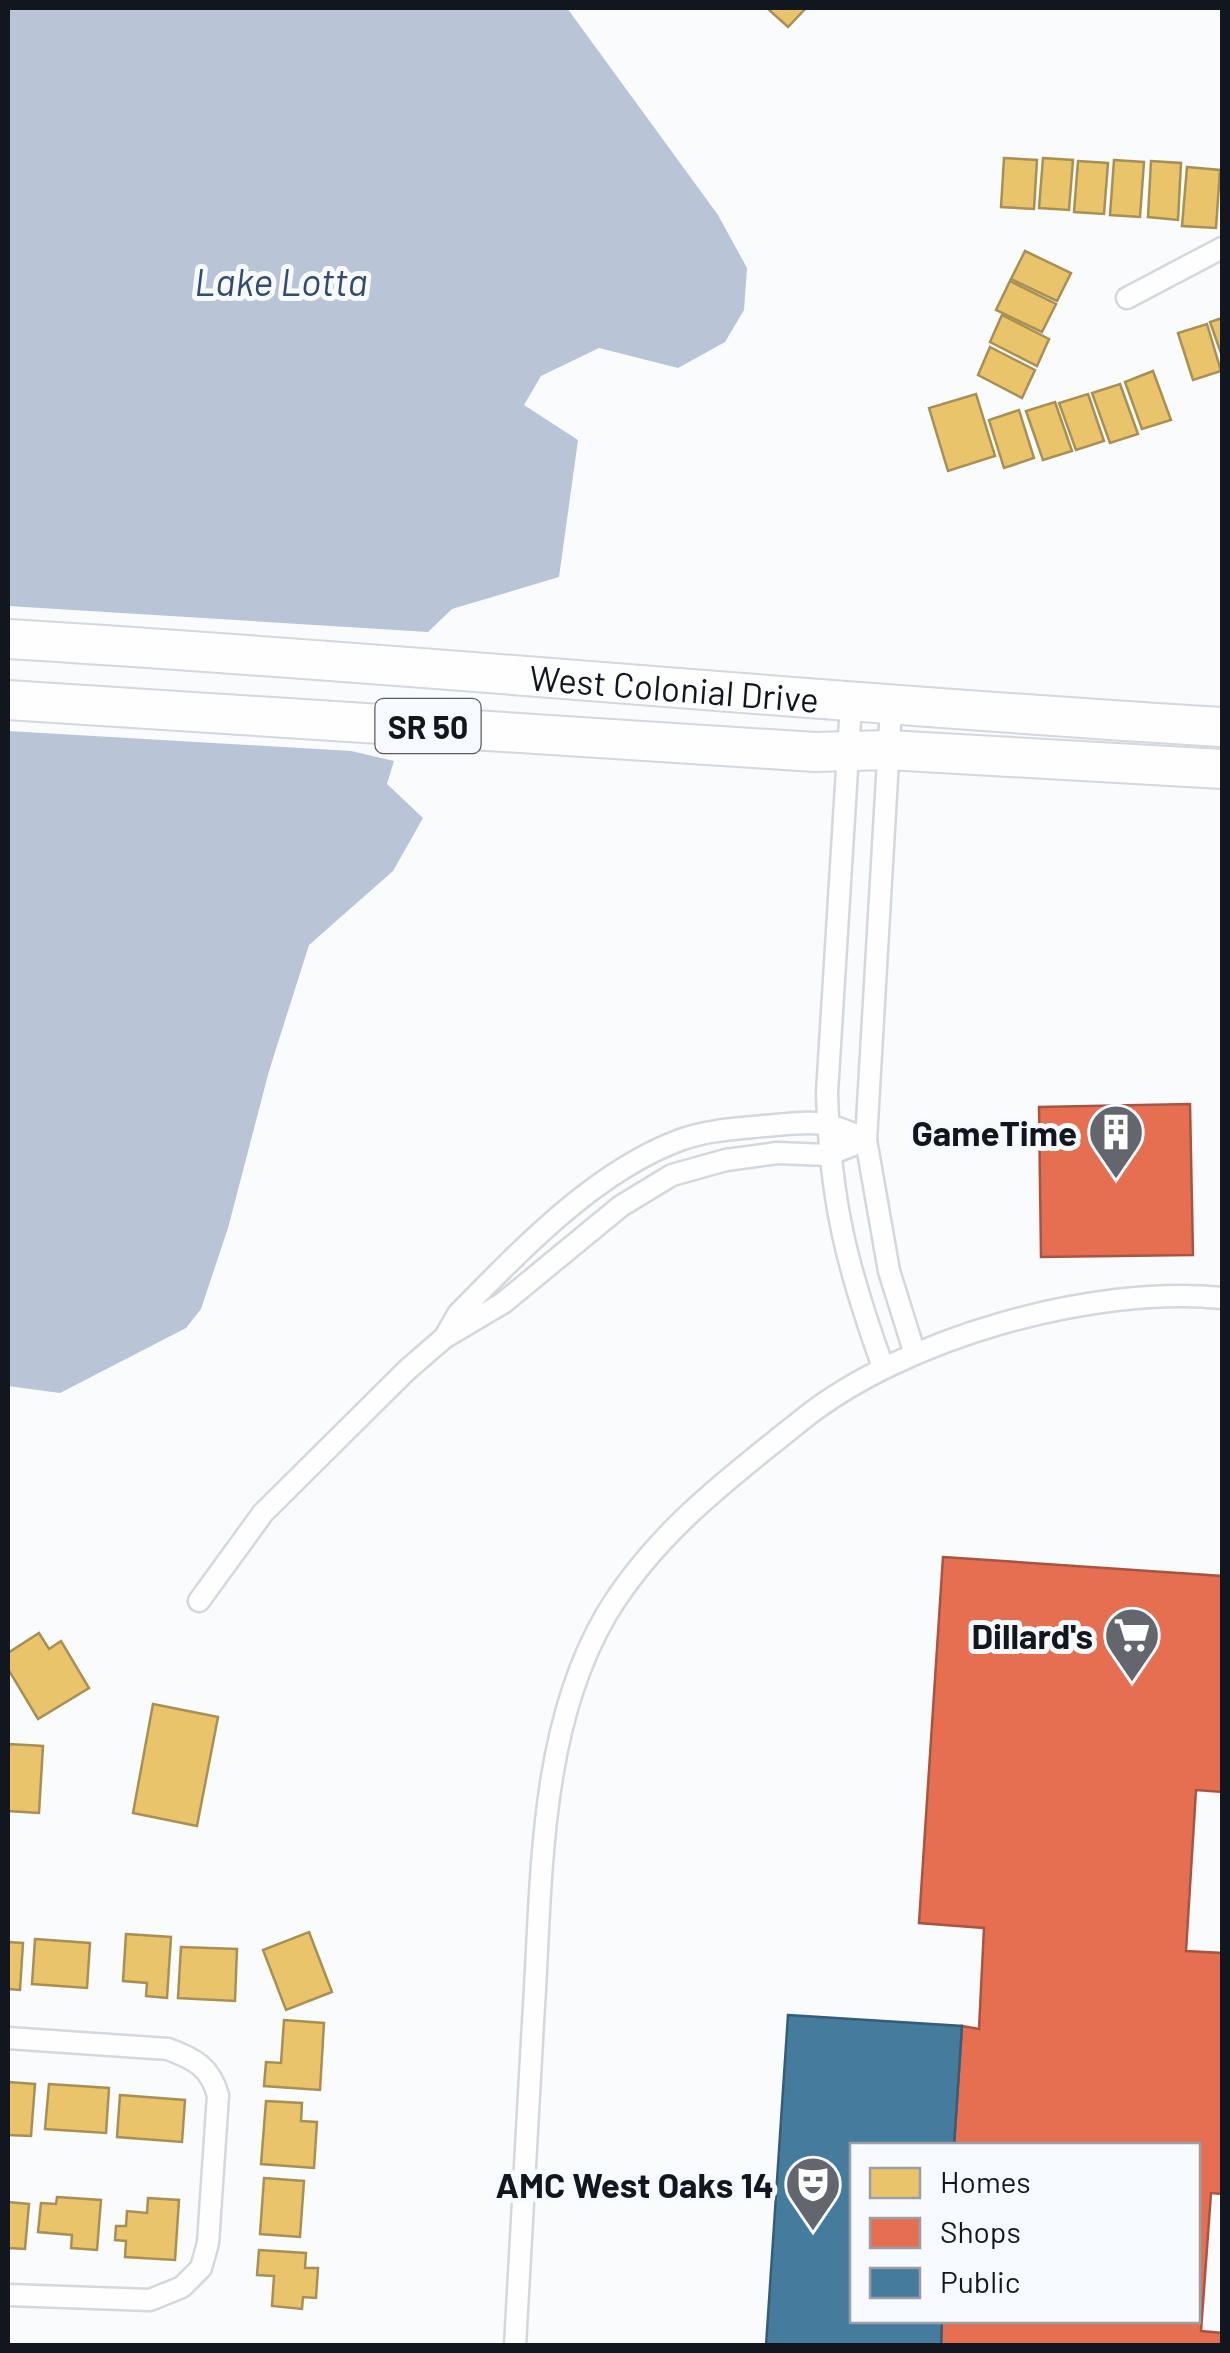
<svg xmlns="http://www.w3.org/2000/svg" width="1230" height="2353" font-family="Barlow,sans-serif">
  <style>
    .water { fill: #b9c4d7 }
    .homes { fill: #e9c46a; stroke: #a89054; stroke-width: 2.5 }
    .shops { fill: #e76f51; stroke: #a75542; stroke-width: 2.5 }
    .public { fill: #457b9d; stroke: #365d77; stroke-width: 2.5 }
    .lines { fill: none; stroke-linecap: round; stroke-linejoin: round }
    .street-casing { stroke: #d4d7dc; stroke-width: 25 }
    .highway-casing { stroke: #d4d7dc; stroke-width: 42 }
    .street { stroke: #fefeff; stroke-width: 20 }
    .highway { stroke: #fefeff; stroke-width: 38 }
    .labels { text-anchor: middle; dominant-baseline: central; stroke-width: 10; stroke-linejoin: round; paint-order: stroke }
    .shield { fill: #f7faff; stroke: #575b62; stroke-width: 2.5 }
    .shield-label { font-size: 32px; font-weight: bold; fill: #12171f }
    .street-label { font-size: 35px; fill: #12171f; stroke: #f7faff }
    .poi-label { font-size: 35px; font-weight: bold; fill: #12171f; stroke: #f7faff; text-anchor: end }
    .water-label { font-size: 38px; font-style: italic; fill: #344a71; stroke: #f7faff }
  </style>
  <rect width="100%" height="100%" fill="#f9fbfd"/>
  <g class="water">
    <path d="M 8,8 L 567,8 L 718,215 L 747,268 L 744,310 L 725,342 L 678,368 L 599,348 L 541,376 L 524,405 L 578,440 L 559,577 L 452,609 L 428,632 L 8,606 Z"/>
    <path d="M 8,731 L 351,751 L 394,761 L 387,784 L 423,818 L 393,871 L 309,945 L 269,1071 L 228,1228 L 201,1309 L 186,1328 L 60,1393 L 8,1386 Z"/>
  </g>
  <g class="homes">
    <path d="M 767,8 L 806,8 L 788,27 Z"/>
    <path d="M 1004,158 L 1037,160 L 1034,209 L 1001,207 Z"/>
    <path d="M 1043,158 L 1073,160 L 1069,210 L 1039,208 Z"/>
    <path d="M 1114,160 L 1144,162 L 1140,217 L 1110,215 Z"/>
    <path d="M 1078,161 L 1108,163 L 1104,214 L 1074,212 Z"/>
    <path d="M 1151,161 L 1181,163 L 1178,220 L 1148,217 Z"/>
    <path d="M 1187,167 L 1220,170 L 1216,228 L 1182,226 Z"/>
    <path d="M 1025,251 L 1071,273 L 1057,301 L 1011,279 Z"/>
    <path d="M 1010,281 L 1056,304 L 1042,332 L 996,310 Z"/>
    <path d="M 1002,315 L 1049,339 L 1037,366 L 990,342 Z"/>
    <path d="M 1222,318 L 1222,356 L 1210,322 Z"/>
    <path d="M 1207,324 L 1221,371 L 1193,380 L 1178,333 Z"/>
    <path d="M 990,347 L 1035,370 L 1022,398 L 978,375 Z"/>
    <path d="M 1153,371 L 1171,420 L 1142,429 L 1125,382 Z"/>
    <path d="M 1120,384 L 1138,434 L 1110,443 L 1092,393 Z"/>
    <path d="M 976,394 L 995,456 L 948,471 L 929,408 Z"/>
    <path d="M 1088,394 L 1104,441 L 1076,450 L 1059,403 Z"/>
    <path d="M 1055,402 L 1072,451 L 1043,460 L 1026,411 Z"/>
    <path d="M 1019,410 L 1034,458 L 1004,468 L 989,420 Z"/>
    <path d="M 39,1633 L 49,1649 L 61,1641 L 89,1688 L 38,1719 L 8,1669 L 8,1653 Z"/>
    <path d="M 153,1704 L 218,1717 L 197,1826 L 133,1813 Z"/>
    <path d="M 8,1744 L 43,1746 L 39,1813 L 8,1811 Z"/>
    <path d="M 309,1932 L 332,1992 L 286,2010 L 263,1950 Z"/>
    <path d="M 126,1934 L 171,1937 L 167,1998 L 146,1996 L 147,1983 L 123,1981 Z"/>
    <path d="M 35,1939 L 90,1943 L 87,1988 L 32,1984 Z"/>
    <path d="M 8,1942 L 23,1943 L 20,1990 L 8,1989 Z"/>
    <path d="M 181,1947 L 237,1949 L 235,2001 L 178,1998 Z"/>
    <path d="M 284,2020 L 324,2023 L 320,2090 L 264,2086 L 266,2062 L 281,2063 Z"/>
    <path d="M 8,2082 L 35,2084 L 31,2136 L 8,2135 Z"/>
    <path d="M 49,2084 L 109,2088 L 106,2133 L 45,2129 Z"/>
    <path d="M 120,2095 L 185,2100 L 182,2142 L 117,2137 Z"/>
    <path d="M 266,2101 L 302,2103 L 301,2121 L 317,2122 L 314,2168 L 261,2164 Z"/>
    <path d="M 264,2178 L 304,2181 L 300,2237 L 260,2234 Z"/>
    <path d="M 57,2197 L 101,2200 L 97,2250 L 71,2248 L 72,2235 L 38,2232 L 41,2203 L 56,2204 Z"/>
    <path d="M 148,2198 L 179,2200 L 175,2260 L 125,2257 L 126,2241 L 115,2240 L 116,2226 L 126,2226 L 127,2211 L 147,2213 Z"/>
    <path d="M 8,2202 L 29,2204 L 25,2249 L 8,2248 Z"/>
    <path d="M 259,2250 L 306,2253 L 305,2268 L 318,2268 L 316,2298 L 303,2297 L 302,2309 L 272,2306 L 274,2276 L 257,2275 Z"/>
  </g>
  <g class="shops">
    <path d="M 1190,1104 L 1193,1255 L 1041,1257 L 1039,1107 Z"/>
    <path d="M 943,1557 L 1222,1576 L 1222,1792 L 1196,1790 L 1186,1951 L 1222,1953 L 1222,2194 L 1211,2193 L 1201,2331 L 1222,2333 L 1222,2346 L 941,2346 L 942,2320 L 1198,2320 L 1198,2146 L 954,2146 L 962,2026 L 979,2029 L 984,1928 L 919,1923 Z"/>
  </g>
  <path class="public" d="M 788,2015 L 962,2026 L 954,2146 L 852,2146 L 852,2320 L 942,2320 L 941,2346 L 766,2346 Z"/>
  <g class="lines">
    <g class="street-casing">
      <g id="street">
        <path d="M 1127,298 L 1222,248"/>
        <path d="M 851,704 L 827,1093 C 830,1201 847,1267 883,1367"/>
        <path d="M 891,708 L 866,1140 L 889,1271 L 914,1351"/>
        <path d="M 445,1337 L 458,1314 C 521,1250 594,1172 680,1140 C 707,1130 736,1129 764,1126 C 812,1122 822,1118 866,1140"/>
        <path d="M 199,1601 L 263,1513 L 407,1370 L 444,1338 L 503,1303 L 621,1206 L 672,1175 L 726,1160 L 777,1153 L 828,1155 L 866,1140"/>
        <path d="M 8,2038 L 168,2049 C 195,2059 210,2067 218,2095 L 208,2243 L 201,2268 L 182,2287 L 150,2300 L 8,2295"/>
        <path d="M 515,2346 C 521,2232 527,2119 534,2006 C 542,1877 539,1730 606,1615 C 655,1533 729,1478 803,1419 C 904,1338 1093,1285 1222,1298"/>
      </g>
    </g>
    <g class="highway-casing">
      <g id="highway">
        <path id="s1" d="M 8,639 C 413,663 817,703 1222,727"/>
        <path d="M 8,700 L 815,752 L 888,750 L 1222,769"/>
      </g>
    </g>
    <use href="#street" class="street"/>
    <use href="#highway" class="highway"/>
  </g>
  <defs>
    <g id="building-pin" transform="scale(2.875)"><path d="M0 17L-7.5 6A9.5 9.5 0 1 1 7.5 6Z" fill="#63676d" stroke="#f7faff"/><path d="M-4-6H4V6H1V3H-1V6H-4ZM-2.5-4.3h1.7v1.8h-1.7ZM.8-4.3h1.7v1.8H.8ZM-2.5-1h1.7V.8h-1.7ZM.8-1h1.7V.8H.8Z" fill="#fff"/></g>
    <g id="supermarket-pin" transform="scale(2.875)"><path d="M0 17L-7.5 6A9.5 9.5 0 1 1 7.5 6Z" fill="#63676d" stroke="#f7faff"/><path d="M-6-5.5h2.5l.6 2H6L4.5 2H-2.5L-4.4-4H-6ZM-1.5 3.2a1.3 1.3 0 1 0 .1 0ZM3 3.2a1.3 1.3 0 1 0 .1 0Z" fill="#fff"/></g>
    <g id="theatre-pin" transform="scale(2.875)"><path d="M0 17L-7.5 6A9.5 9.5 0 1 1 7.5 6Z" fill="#63676d" stroke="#f7faff"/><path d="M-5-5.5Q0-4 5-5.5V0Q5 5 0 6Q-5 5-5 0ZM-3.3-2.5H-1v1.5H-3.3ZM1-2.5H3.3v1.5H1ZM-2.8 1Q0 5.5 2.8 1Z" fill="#fff"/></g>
  </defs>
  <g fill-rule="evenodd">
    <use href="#building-pin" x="1116" y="1132"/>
    <use href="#supermarket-pin" x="1132" y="1635"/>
    <use href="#theatre-pin" x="813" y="2184"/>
  </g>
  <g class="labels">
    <rect class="shield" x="375.5" y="699" width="105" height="54" rx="8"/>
    <g class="shield-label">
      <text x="428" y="726">SR 50</text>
    </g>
    <g class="street-label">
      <text stroke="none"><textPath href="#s1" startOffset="668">West Colonial Drive</textPath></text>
    </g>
    <g class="poi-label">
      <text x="1077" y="1132">GameTime</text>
      <text x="1093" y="1635">Dillard's</text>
      <text x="774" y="2184">AMC West Oaks 14</text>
    </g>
    <g class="water-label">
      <text x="281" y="281">Lake Lotta</text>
    </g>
  </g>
  <rect width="1230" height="2353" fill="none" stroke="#12171f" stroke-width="20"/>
  <rect x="850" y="2143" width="350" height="180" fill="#f7faff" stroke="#9b9fa5" stroke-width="2.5"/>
  <rect x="870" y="2168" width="50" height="30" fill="#e9c46a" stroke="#9b9fa5" stroke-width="2.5"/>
  <text x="940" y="2193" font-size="30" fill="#12171f">Homes</text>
  <rect x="870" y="2218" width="50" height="30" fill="#e76f51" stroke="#9b9fa5" stroke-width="2.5"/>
  <text x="940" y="2243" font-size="30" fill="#12171f">Shops</text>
  <rect x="870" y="2268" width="50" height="30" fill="#457b9d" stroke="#9b9fa5" stroke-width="2.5"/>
  <text x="940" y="2293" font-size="30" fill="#12171f">Public</text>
</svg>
